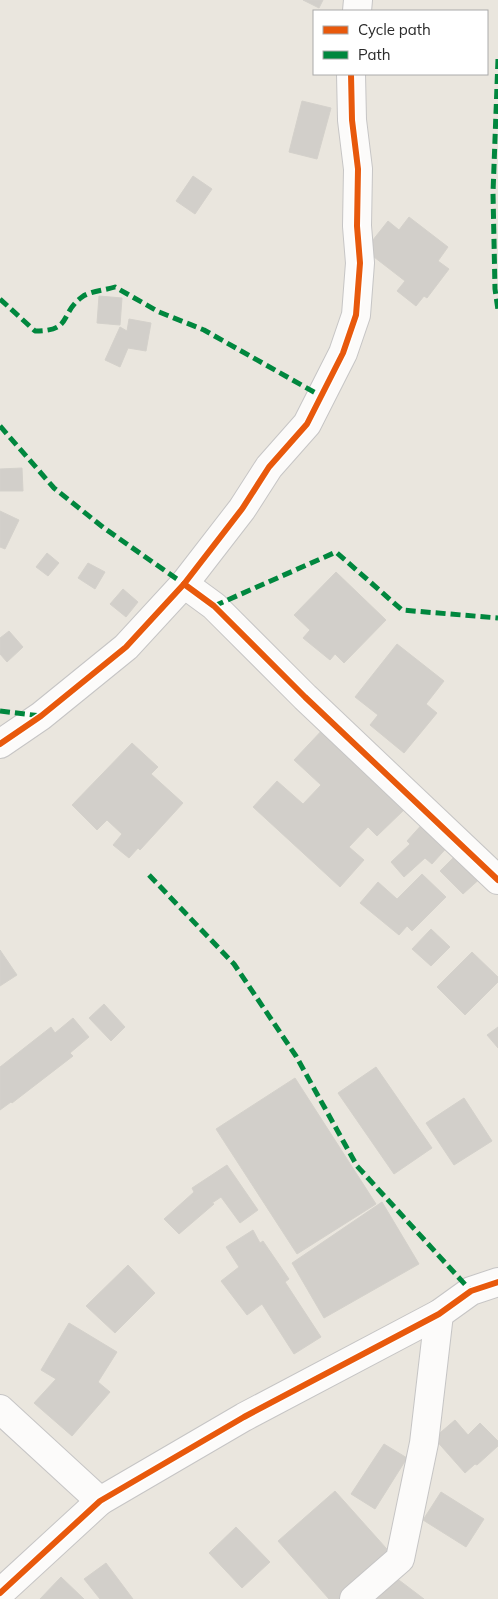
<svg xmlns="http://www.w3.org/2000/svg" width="498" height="1599" font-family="Mulish,sans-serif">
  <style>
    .building { fill: #d2cfca; stroke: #d4d1cb }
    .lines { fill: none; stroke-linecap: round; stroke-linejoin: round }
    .street-casing { stroke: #c6c5c5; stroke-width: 30 }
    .secondary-casing { stroke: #c6c5c5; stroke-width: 30 }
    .street { stroke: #fcfbfa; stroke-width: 28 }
    .secondary { stroke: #fcfbfa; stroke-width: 28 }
    .quiet { stroke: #00873e; stroke-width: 5; stroke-dasharray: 10 5; stroke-linecap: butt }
    .cycleway-casing { stroke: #fff; stroke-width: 9 }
    .cycleway { stroke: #e8590c; stroke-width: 6 }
  </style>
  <rect width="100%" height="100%" fill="#eae6de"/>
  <g class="building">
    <path d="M 303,0 L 323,0 L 319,8 Z"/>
    <path d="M 302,101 L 331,108 L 317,159 L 289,152 Z"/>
    <path d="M 193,176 L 212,189 L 195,214 L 176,201 Z"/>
    <path d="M 409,217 L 448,247 L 438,261 L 449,269 L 427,298 L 424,296 L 416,306 L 397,291 L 405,281 L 365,250 L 388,221 L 399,230 Z"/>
    <path d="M 99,296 L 122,298 L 120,325 L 97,323 Z"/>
    <path d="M 129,319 L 151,323 L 146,351 L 128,348 L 120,367 L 105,360 L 120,327 L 127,331 Z"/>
    <path d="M 22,468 L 23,491 L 0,491 L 0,469 Z"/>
    <path d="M 0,511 L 19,520 L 5,549 L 0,547 Z"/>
    <path d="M 47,553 L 59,563 L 48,576 L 36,567 Z"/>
    <path d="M 88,563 L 105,572 L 95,589 L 78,578 Z"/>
    <path d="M 336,572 L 386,620 L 344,663 L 335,654 L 330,660 L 303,638 L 310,630 L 294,615 Z"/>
    <path d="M 123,589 L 138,602 L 126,617 L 110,604 Z"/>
    <path d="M 9,631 L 23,647 L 7,662 L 0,654 L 0,638 Z"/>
    <path d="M 397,644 L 444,681 L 426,704 L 437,713 L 404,753 L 370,725 L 378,715 L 355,697 Z"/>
    <path d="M 326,726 L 407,807 L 377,836 L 368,827 L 349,847 L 364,860 L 340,887 L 253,807 L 277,781 L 303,804 L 321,785 L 294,760 Z"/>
    <path d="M 132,743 L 158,767 L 151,774 L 183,803 L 140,850 L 138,848 L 129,858 L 113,845 L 122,834 L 107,820 L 97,830 L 72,805 Z"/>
    <path d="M 425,821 L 450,844 L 432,864 L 425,858 L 404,877 L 391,862 L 410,844 L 407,841 Z"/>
    <path d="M 460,851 L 484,875 L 463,894 L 440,871 Z"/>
    <path d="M 422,874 L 446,897 L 412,931 L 407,926 L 399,935 L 360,903 L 378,882 L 397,899 Z"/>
    <path d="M 431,929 L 450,947 L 431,966 L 412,949 Z"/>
    <path d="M 0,950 L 17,975 L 0,986 Z"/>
    <path d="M 472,952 L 498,977 L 498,982 L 465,1015 L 437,987 Z"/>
    <path d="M 104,1004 L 125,1027 L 111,1041 L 89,1018 Z"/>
    <path d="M 73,1018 L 89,1037 L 70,1053 L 73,1056 L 12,1103 L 11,1102 L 0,1110 L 0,1067 L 51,1027 L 55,1033 Z"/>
    <path d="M 498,1027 L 498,1048 L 487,1035 Z"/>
    <path d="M 376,1067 L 432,1148 L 394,1174 L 338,1093 Z"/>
    <path d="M 295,1078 L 376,1204 L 297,1254 L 216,1129 Z"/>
    <path d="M 464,1098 L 492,1141 L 454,1165 L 426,1123 Z"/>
    <path d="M 227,1165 L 258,1210 L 240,1223 L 221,1197 L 212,1203 L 214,1204 L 179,1234 L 164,1219 L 194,1192 L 192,1188 Z"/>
    <path d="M 382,1202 L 419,1264 L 324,1318 L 292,1263 Z"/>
    <path d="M 253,1230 L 260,1243 L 263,1241 L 289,1279 L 285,1282 L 321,1337 L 294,1354 L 262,1304 L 247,1315 L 221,1281 L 239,1267 L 226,1247 Z"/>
    <path d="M 128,1265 L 155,1293 L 115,1333 L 86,1306 Z"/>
    <path d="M 69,1323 L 117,1352 L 98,1382 L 110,1392 L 72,1436 L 34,1403 L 56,1379 L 41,1370 Z"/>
    <path d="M 455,1420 L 468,1435 L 480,1423 L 498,1441 L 498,1446 L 477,1465 L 475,1464 L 465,1473 L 434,1438 Z"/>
    <path d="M 384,1444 L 407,1458 L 375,1509 L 351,1494 Z"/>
    <path d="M 335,1491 L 394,1557 L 345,1599 L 329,1599 L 278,1541 Z"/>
    <path d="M 441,1492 L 484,1519 L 466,1547 L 423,1520 Z"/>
    <path d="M 236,1527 L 270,1562 L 242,1588 L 209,1553 Z"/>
    <path d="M 106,1563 L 133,1599 L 100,1599 L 84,1579 Z"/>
    <path d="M 387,1571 L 424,1599 L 367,1599 Z"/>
    <path d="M 61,1577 L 84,1599 L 40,1599 Z"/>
  </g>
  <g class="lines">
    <g class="street-casing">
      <g id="street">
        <path d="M 357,11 L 358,0"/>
        <path d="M 184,584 L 214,606 L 305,697 L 498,880"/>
        <path d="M 0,744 L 41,716 L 126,647 L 184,584 L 242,509 L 269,467 L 307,424 L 343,353 L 356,315 L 360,263 L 357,226 L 358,169 L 352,120 L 351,74"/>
        <path d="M 0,1409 L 100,1501"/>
        <path d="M 354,1599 L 400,1559 L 424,1443 L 439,1314"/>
      </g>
    </g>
    <g class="secondary-casing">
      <path id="secondary" d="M 0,1593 L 100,1501 L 244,1417 L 439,1314 L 471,1291 L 498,1282"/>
    </g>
    <use href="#street" class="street"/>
    <use href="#secondary" class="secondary"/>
    <g class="quiet">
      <path d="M 498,59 L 493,193 L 495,289 L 498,310"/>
      <path d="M 0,299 L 35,331 C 73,331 59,314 82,297 C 90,291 106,290 115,287 L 159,312 L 204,330 L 321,396"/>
      <path d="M 0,426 L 54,488 L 104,528 L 184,584"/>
      <path d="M 214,606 L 336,552 L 402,610 L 498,618"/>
      <path d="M 0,711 L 41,716"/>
      <path d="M 149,875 L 234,964 L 296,1056 L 357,1166 L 471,1291"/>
    </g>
    <g class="cycleway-casing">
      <g id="cycleway">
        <path d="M 184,584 L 214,606 L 305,697 L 498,880"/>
        <path d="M 0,744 L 41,716 L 126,647 L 184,584 L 242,509 L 269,467 L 307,424 L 343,353 L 356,315 L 360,263 L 357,226 L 358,169 L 352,120 L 351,74"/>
        <path d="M 0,1593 L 100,1501 L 244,1417 L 439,1314 L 471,1291 L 498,1282"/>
      </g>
    </g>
    <use href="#cycleway" class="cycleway"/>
  </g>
  <rect x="313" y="10" width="175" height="65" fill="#ffffff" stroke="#aaaaaa"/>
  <rect x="323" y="26" width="25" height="8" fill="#e8590c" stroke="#aaaaaa"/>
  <text x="358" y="35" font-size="15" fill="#2a2a2a">Cycle path</text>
  <rect x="323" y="51" width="25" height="8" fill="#00873e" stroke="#aaaaaa"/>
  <text x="358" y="60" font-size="15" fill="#2a2a2a">Path</text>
</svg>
